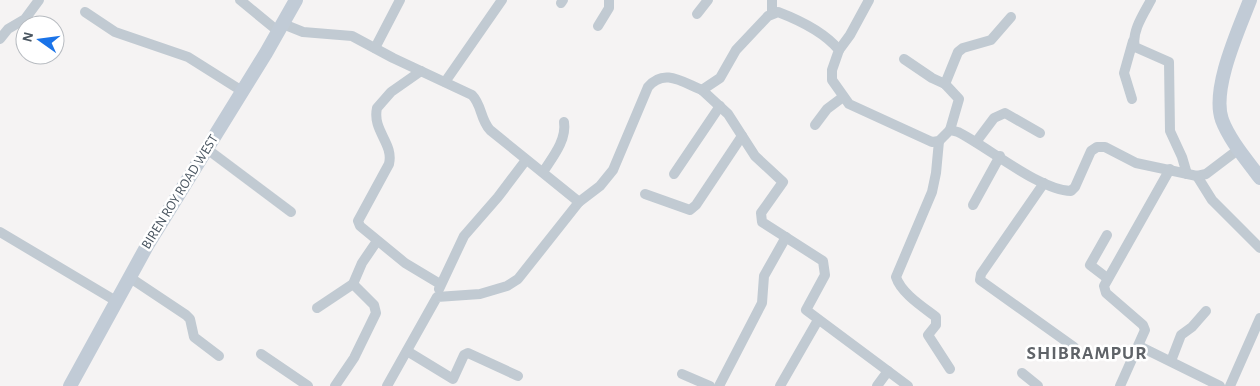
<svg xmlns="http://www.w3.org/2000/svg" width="1260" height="386" font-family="'Alegreya Sans',sans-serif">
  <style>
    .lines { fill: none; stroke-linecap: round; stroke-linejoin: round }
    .street { stroke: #c1cad2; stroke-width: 10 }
    .secondary { stroke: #c1cbd6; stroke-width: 14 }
    .labels { text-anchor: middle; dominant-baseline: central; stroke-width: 5; stroke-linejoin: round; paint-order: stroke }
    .street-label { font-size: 14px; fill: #4a5661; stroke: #fff }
    .district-label { font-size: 19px; font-weight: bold; letter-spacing: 1px; fill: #5f6368; stroke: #fff }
  </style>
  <rect width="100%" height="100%" fill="#f5f3f3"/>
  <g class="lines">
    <g class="street">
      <path d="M 240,0 L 279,32"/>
      <path d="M 1151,0 C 1144,13 1131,32 1135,47 L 1169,62 L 1170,131 L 1182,157 L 1187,174"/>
      <path d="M 561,3 L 563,0"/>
      <path d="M 85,12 L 115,32 L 188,57 L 242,91"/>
      <path d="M 772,13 L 772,0"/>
      <path d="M 697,14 L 708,0"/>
      <path d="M 283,24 L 303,32 L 352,36 L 393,58 L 472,95 C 482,105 480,119 490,130 L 579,202 L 518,279 L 507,286 L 480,294 L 437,297 L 387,386"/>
      <path d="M 598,26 L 609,8 L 609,0"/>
      <path d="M 0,39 L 8,29 L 25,19 L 39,0"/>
      <path d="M 375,48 L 400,0"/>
      <path d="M 839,50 L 850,35 L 869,0"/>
      <path d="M 904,59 L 932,78 L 945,84"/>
      <path d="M 421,71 L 391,92 L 377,108 C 372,131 394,143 389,164 L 358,221 L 360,226 L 405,263 L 440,284"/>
      <path d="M 445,82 L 502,0"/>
      <path d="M 702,90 L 728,114 L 755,156 L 783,182 L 761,213 L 762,222 L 823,261 L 825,275 L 806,310 L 908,386"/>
      <path d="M 1132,99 L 1124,73 L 1133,41"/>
      <path d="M 815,125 L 827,109 L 843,97"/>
      <path d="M 950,130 L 959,99 L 945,84 L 958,52 L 963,48 L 991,40 L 1011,17"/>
      <path d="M 939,141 L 936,173 L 932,192 L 896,277 C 901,293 923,307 936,317 L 936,325 L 928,335 L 950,369"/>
      <path d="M 976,142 L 994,118 L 1005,113 L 1040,133"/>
      <path d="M 207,149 L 291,212"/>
      <path d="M 543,172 C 552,158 567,140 564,122"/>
      <path d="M 674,174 L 720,106"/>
      <path d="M 1197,176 L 1212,200 L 1260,248"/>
      <path d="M 1044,183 L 981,274 L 980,280 L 1074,347"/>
      <path d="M 645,194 L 690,210 L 696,205 L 742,136"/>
      <path d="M 579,202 L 600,186 L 613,170 L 648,87 C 664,68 682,82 702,90 L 720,78 L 736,50 L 768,16 L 778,12 C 799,20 825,33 839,50 L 832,70 L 832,80 L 849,104 L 932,142 L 939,141 L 950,130 L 958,132 C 988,147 1039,190 1071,191 L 1075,187 L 1091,151 L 1097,147 L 1105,147 L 1136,163 L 1197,176 L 1206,174 L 1239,149"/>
      <path d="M 973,205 L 1000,156"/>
      <path d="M 0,232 L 116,301"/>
      <path d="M 1107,235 L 1090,265 L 1107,278"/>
      <path d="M 129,277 L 186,315 L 190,319 L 194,337 L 219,356"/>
      <path d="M 439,289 L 464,236 L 498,197 L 526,160"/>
      <path d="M 317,308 L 353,284"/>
      <path d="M 1139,346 L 1220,386"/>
      <path d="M 407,351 L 453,379 L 464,355 L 468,353 L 518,376"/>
      <path d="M 261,354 L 308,386"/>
      <path d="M 1171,361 L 1181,335 L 1192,327 L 1206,311"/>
      <path d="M 1022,373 L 1038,386"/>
      <path d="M 682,374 L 710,386"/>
      <path d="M 335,386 L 354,358 L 376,313 L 374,305 L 353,284 L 362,263 L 377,241"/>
      <path d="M 719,386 L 762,303 L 764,276 L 786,237"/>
      <path d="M 780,386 L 818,320"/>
      <path d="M 877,386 L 888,371"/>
      <path d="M 1120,386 L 1145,330 L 1143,325 L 1106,293 L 1104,286 L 1170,169"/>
      <path d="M 1230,386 L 1260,318"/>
    </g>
    <g class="secondary">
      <path d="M 1250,0 C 1239,29 1211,89 1222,120 C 1230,141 1247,160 1260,178"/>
      <path d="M 70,386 L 148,244 L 266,53 L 296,0"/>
    </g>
  </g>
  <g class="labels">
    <g class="street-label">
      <text transform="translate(180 192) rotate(-58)">BIREN ROY ROAD WEST</text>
    </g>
    <g class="district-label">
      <text x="1087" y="353">SHIBRAMPUR</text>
    </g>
  </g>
  <g transform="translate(40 40) rotate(284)"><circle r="24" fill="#ffffff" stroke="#b7bbc0"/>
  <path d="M0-4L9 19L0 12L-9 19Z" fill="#1a73e8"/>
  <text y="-8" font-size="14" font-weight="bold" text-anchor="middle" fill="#4a5661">N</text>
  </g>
</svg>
